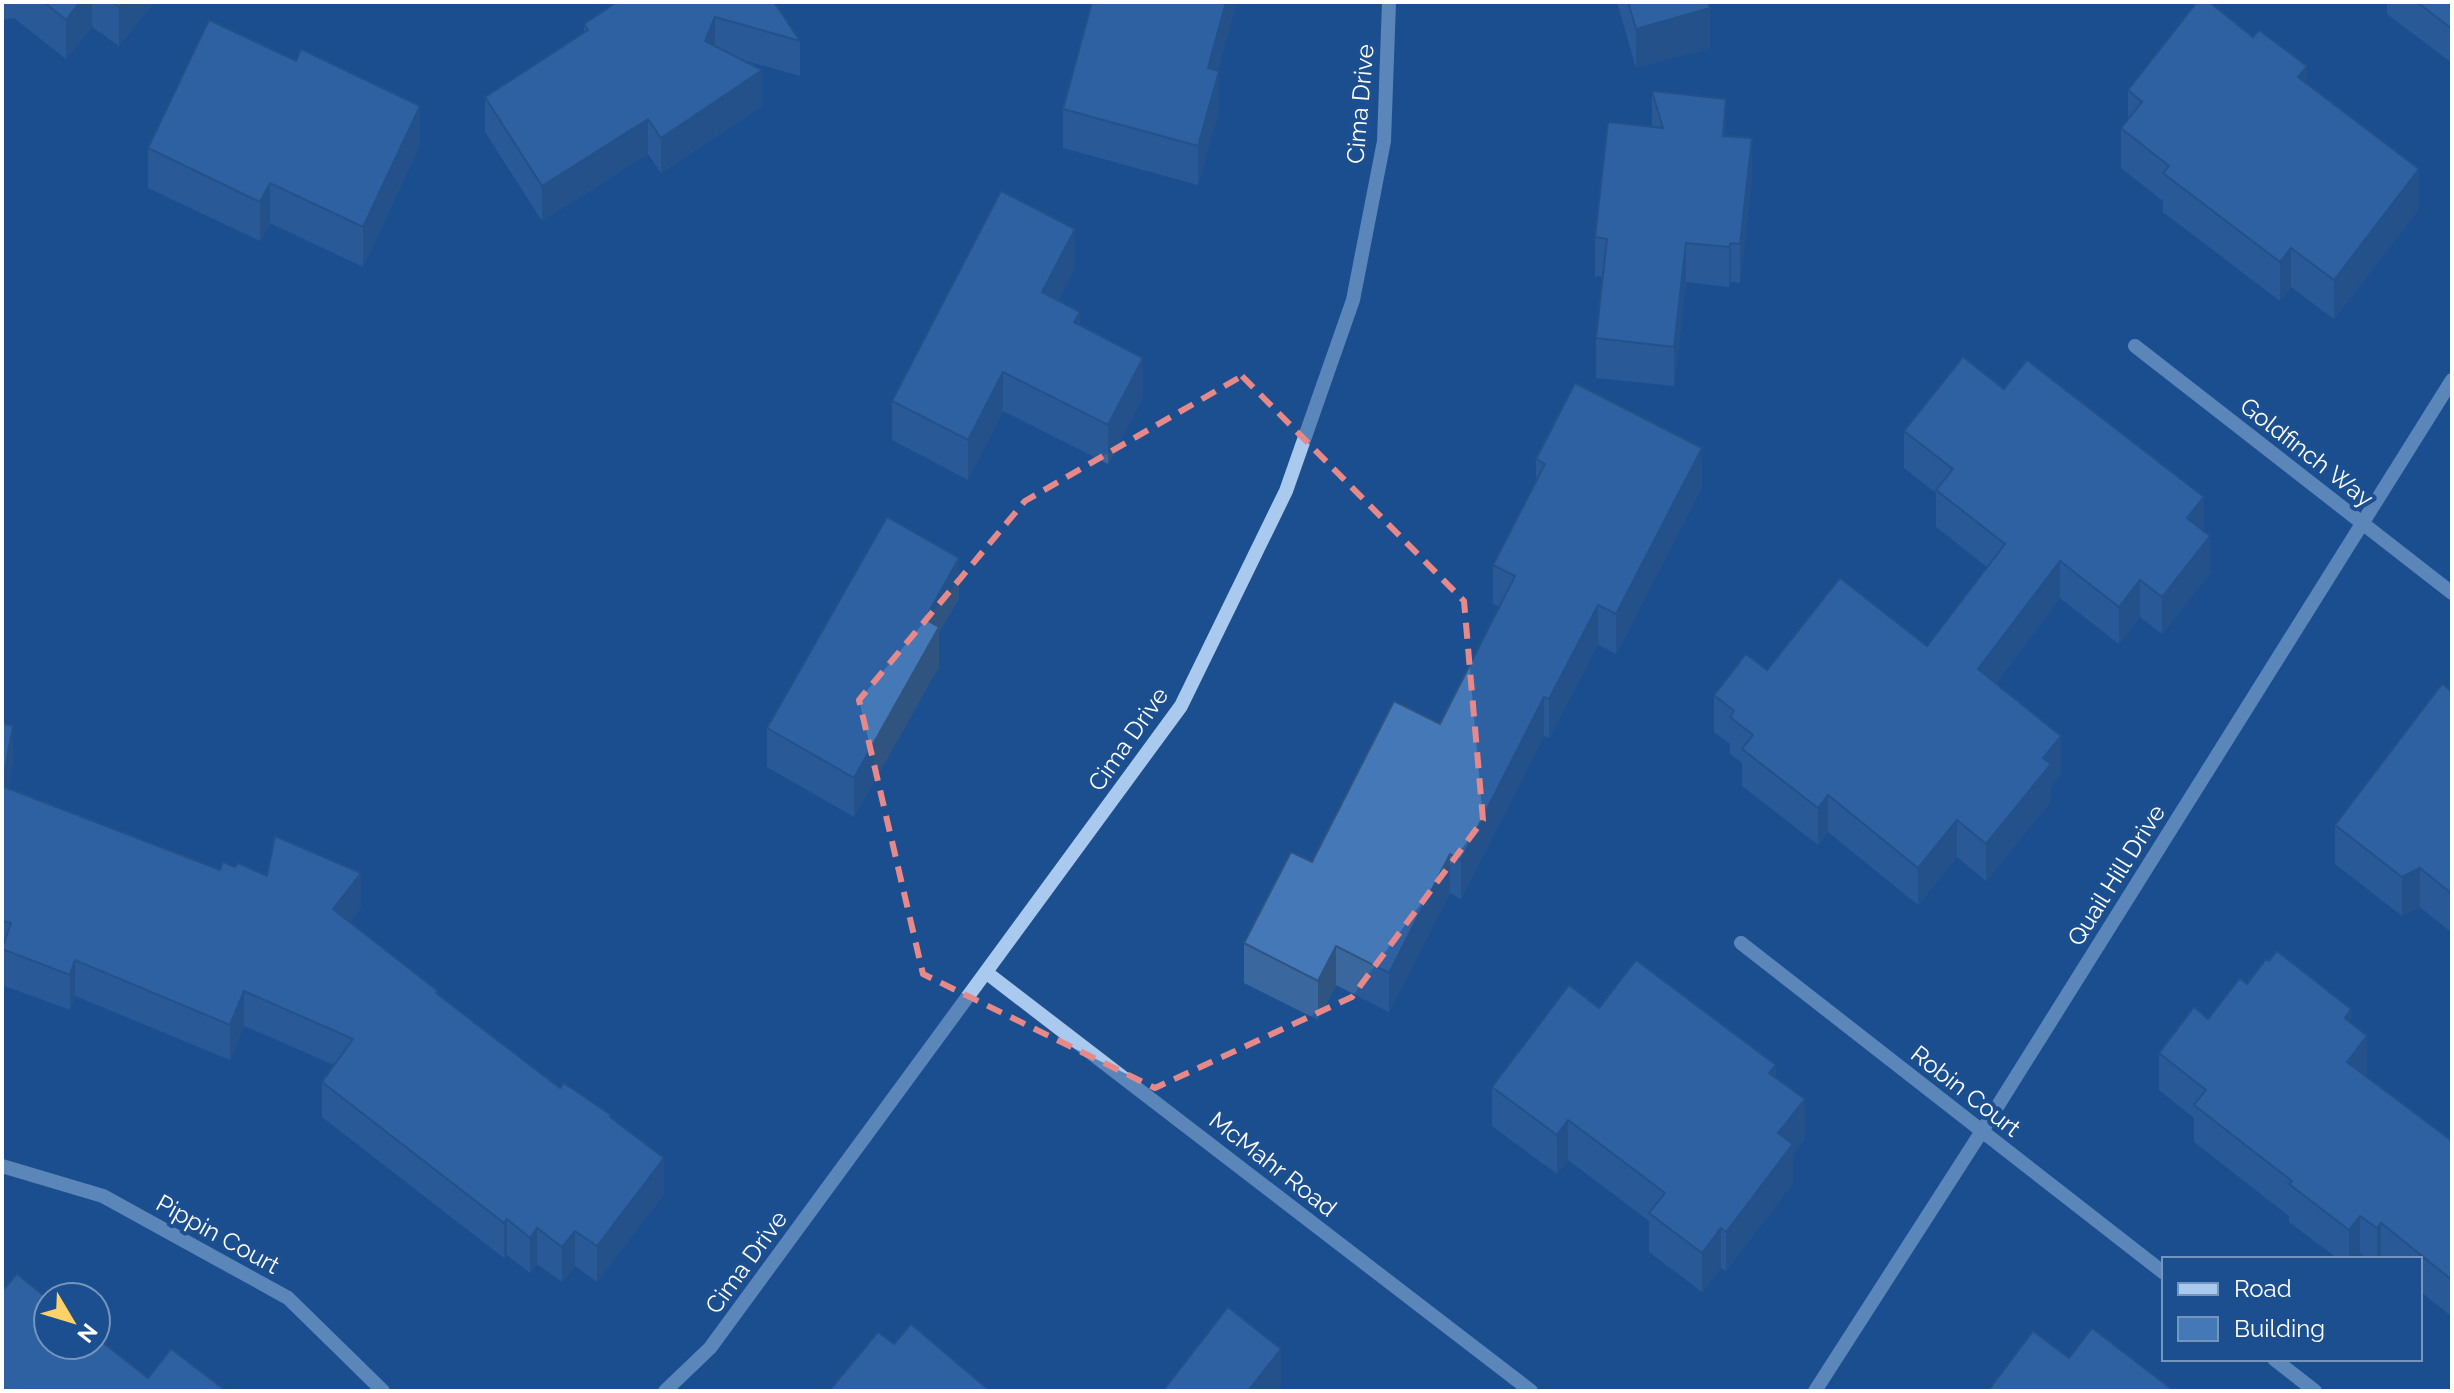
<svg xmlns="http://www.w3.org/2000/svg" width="2454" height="1393" font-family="Raleway,sans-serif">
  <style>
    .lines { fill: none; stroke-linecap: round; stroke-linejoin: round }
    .minor { stroke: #a9c9ee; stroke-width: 14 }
    .wall { fill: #3a679d }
    .shaded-wall { fill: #305480 }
    .building { fill: #4478b7; stroke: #305480; stroke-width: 2 }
    .marked { fill: none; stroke: #e88989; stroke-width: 6; stroke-dasharray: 16 10; stroke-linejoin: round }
    .labels { text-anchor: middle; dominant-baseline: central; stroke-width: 8; stroke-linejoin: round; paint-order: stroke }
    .street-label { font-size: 24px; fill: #fff; stroke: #1b4f8f }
  </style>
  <rect width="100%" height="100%" fill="#1b4f8f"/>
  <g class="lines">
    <g class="minor">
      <path d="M 2135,346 L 2452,593"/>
      <path d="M 1741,943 L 2164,1273"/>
      <path d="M 987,973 L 1531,1391"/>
      <path d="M 2,1166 L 103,1196 L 288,1298 L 383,1391"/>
      <path d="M 2274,1359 L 2315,1391"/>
      <path d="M 665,1391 L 710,1348 L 1181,706 L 1286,491 L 1353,300 L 1384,141 L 1389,2"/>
      <path d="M 1815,1391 L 1982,1131 L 2452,380"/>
    </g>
  </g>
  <g class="wall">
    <path d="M 2,2 L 154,2 L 119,46 L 92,27 L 66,59 L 14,18 L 2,20 Z"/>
    <path d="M 774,2 L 800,41 L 800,76 L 743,60 L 762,106 L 661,173 L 648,154 L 542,221 L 485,132 L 485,97 L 584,33 L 584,24 Z"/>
    <path d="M 1617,2 L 1708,2 L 1710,48 L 1636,68 Z"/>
    <path d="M 2387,2 L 2452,2 L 2452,63 L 2387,14 Z"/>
    <path d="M 1218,71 L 1219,110 L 1198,185 L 1063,148 L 1063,109 Z"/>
    <path d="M 2307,83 L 2419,209 L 2334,319 L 2291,287 L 2280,301 L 2163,212 L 2163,201 L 2121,168 L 2121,128 L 2128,120 L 2128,90 Z"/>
    <path d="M 1652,91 L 1726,136 L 1752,178 L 1740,283 L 1731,282 L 1729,287 L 1686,282 L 1674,386 L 1596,378 L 1596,338 L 1603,277 L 1595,276 L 1595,237 L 1652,127 Z"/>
    <path d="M 420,145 L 363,267 L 270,223 L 260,241 L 148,188 L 148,148 Z"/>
    <path d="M 1075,268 L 1058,301 L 1143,397 L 1108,464 L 1003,411 L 968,480 L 892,440 L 892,401 Z"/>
    <path d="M 2004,389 L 2204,531 L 2210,573 L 2162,634 L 2140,617 L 2119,644 L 2060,598 L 1996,683 L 2061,773 L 2051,786 L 2051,801 L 1986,881 L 1957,857 L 1918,905 L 1828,832 L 1818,845 L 1742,786 L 1742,763 L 1730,754 L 1730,744 L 1714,732 L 1714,695 L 1767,670 L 1927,646 L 1987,567 L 1936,527 L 1936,493 L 1904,468 L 1904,431 Z"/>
    <path d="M 1536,459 L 1702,487 L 1616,654 L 1598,644 L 1549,738 L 1544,736 L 1461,899 L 1450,893 L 1389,1012 L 1336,985 L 1318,1020 L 1244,983 L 1244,943 L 1312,862 L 1440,724 L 1499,607 L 1493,604 L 1493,565 L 1536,482 Z"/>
    <path d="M 959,598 L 939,632 L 939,666 L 854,817 L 767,767 L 767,728 Z"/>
    <path d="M 2452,692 L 2452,933 L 2420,907 L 2402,916 L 2335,864 L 2335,825 Z"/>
    <path d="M 2,723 L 13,761 L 8,788 L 220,870 L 235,867 L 267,876 L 361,908 L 350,922 L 438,994 L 560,1088 L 611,1118 L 664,1194 L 597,1282 L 575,1266 L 562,1282 L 537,1264 L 530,1273 L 507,1255 L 504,1258 L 322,1117 L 322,1082 L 334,1065 L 244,1026 L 230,1060 L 75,996 L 70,1010 L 2,985 Z"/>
    <path d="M 2247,984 L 2351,1023 L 2367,1073 L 2365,1076 L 2452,1141 L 2452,1317 L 2420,1291 L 2420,1259 L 2368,1259 L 2360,1253 L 2355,1259 L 2338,1259 L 2289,1222 L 2289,1216 L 2194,1142 L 2194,1118 L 2159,1090 L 2159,1053 L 2208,1019 Z"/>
    <path d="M 1599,1008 L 1776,1078 L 1805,1139 L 1793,1154 L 1793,1183 L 1726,1271 L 1721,1268 L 1702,1292 L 1649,1252 L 1649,1221 L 1568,1160 L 1557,1174 L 1492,1126 L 1492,1087 Z"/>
  </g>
  <g class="shaded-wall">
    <path d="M 80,2 L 92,2 L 92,27 L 66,59 L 66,20 Z"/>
    <path d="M 123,2 L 154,2 L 119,46 L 119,7 Z"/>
    <path d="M 1226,2 L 1237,2 L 1208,107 L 1208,68 Z"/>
    <path d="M 1710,8 L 1710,48 L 1636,68 L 1636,29 Z"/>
    <path d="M 715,17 L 715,53 L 705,41 Z"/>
    <path d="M 2307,66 L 2307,105 L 2298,77 Z"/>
    <path d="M 762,70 L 762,106 L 661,173 L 661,138 Z"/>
    <path d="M 1219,71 L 1219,110 L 1198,185 L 1198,146 Z"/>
    <path d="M 1726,99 L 1726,138 L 1723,136 Z"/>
    <path d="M 420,106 L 420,145 L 363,267 L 363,227 Z"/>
    <path d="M 648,119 L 648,154 L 542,221 L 542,186 Z"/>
    <path d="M 1752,138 L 1752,178 L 1740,283 L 1740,244 Z"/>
    <path d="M 2419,169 L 2419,209 L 2334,319 L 2334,280 Z"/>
    <path d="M 270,183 L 270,223 L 260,241 L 260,202 Z"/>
    <path d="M 1075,229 L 1075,268 L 1042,332 L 1042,292 Z"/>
    <path d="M 1686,243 L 1686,282 L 1674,386 L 1674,347 Z"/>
    <path d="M 1731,243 L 1731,282 L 1729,287 L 1729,247 Z"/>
    <path d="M 2291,248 L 2291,287 L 2280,301 L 2280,262 Z"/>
    <path d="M 1080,312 L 1080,351 L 1074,322 Z"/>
    <path d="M 1143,358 L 1143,397 L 1108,464 L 1108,425 Z"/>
    <path d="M 1003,372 L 1003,411 L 968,480 L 968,440 Z"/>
    <path d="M 1702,448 L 1702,487 L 1616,654 L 1616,614 Z"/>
    <path d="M 2204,497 L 2204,534 L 2187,518 Z"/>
    <path d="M 2210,536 L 2210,573 L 2162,634 L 2162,597 Z"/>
    <path d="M 959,558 L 959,598 L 939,632 L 939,666 L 854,817 L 854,778 L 925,619 Z"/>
    <path d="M 2060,561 L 2060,598 L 1978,706 L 1978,669 Z"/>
    <path d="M 2140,580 L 2140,617 L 2119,644 L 2119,607 Z"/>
    <path d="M 1598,605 L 1598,644 L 1549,738 L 1549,699 Z"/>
    <path d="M 1544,697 L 1544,736 L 1461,899 L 1461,860 Z"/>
    <path d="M 13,726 L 13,761 L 2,821 L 2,785 Z"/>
    <path d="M 2061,736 L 2061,773 L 2051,786 L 2051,801 L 1986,881 L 1986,844 L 2043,758 Z"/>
    <path d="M 1828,795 L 1828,832 L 1818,845 L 1818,808 Z"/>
    <path d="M 1957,820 L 1957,857 L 1918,905 L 1918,868 Z"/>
    <path d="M 1450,854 L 1450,893 L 1389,1012 L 1389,973 Z"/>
    <path d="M 2420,868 L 2420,907 L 2402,916 L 2402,877 Z"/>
    <path d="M 361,873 L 361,908 L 333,944 L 333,909 Z"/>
    <path d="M 1336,946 L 1336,985 L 1318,1020 L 1318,981 Z"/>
    <path d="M 75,960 L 75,996 L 70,1010 L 70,975 Z"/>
    <path d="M 244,991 L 244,1026 L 230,1060 L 230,1025 Z"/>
    <path d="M 2351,1009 L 2351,1046 L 2345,1018 Z"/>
    <path d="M 2367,1036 L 2367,1073 L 2347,1099 L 2347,1062 Z"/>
    <path d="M 1776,1065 L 1776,1104 L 1769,1073 Z"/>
    <path d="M 1805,1099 L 1805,1139 L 1793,1154 L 1793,1183 L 1726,1271 L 1726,1232 L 1778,1133 Z"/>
    <path d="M 1568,1120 L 1568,1160 L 1557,1174 L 1557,1135 Z"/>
    <path d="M 664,1158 L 664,1194 L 597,1282 L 597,1246 Z"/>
    <path d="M 2360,1216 L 2360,1253 L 2355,1259 L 2349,1259 L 2349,1230 Z"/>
    <path d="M 507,1219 L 507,1255 L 504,1258 L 504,1223 Z"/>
    <path d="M 2381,1223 L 2381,1259 L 2377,1259 L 2377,1228 Z"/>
    <path d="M 537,1228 L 537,1264 L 530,1273 L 530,1238 Z"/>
    <path d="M 1721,1228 L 1721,1268 L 1702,1292 L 1702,1253 Z"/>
    <path d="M 575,1231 L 575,1266 L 562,1282 L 562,1247 Z"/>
    <path d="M 1281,1349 L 1281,1387 L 1278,1391 L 1248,1391 Z"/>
  </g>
  <g class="building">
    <path d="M 44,2 L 80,2 L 66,20 Z"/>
    <path d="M 112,2 L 123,2 L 119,7 Z"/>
    <path d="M 617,2 L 774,2 L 800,41 L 715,17 L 705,41 L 762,70 L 661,138 L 648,119 L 542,186 L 485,97 L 588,30 L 584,24 Z"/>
    <path d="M 1092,2 L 1226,2 L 1208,68 L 1219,71 L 1198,146 L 1063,109 Z"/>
    <path d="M 1628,2 L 1708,2 L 1710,8 L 1636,29 Z"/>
    <path d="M 2197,2 L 2209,2 L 2253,37 L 2259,30 L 2307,66 L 2298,77 L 2419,169 L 2334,280 L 2291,248 L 2280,262 L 2163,173 L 2169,166 L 2121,128 L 2142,102 L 2128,90 Z"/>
    <path d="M 2417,2 L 2452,2 L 2452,29 Z"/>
    <path d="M 209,20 L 296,61 L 301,49 L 420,106 L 363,227 L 270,183 L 260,202 L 148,148 Z"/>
    <path d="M 1652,91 L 1726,99 L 1723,136 L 1752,138 L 1740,244 L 1731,243 L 1729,247 L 1686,243 L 1674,347 L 1596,338 L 1607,239 L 1595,237 L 1608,122 L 1663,128 Z"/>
    <path d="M 1001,191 L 1075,229 L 1042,292 L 1080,312 L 1074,322 L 1143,358 L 1108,425 L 1003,372 L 968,440 L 892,401 Z"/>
    <path d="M 1963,357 L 2004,389 L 2027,360 L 2204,497 L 2187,518 L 2210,536 L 2162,597 L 2140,580 L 2119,607 L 2060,561 L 1978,669 L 2061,736 L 2043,758 L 2051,764 L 1986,844 L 1957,820 L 1918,868 L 1828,795 L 1818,808 L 1742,749 L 1753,735 L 1730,717 L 1734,711 L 1714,695 L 1746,654 L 1767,670 L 1840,578 L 1927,646 L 2005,544 L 1936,490 L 1953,469 L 1904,431 Z"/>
    <path d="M 1575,383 L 1702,448 L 1616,614 L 1598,605 L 1549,699 L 1544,697 L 1461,860 L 1450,854 L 1389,973 L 1336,946 L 1318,981 L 1244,943 L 1291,852 L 1312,862 L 1394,701 L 1440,724 L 1515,576 L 1493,565 L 1545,464 L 1536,459 Z"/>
    <path d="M 887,517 L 959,558 L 925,619 L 939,627 L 854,778 L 767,728 Z"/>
    <path d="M 2442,684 L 2452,692 L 2452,894 L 2420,868 L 2402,877 L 2335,825 Z"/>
    <path d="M 2,723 L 13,726 L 2,785 Z"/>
    <path d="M 2,786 L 220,870 L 223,862 L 235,867 L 238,863 L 267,876 L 275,836 L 361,873 L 333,909 L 438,991 L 436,993 L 560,1088 L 564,1083 L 611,1115 L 610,1117 L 664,1158 L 597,1246 L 575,1231 L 562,1247 L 537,1228 L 530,1238 L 507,1219 L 504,1223 L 322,1082 L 353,1039 L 244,991 L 230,1025 L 75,960 L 70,975 L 2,949 L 11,923 L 2,921 Z"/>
    <path d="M 2277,951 L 2351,1009 L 2345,1018 L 2367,1036 L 2347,1062 L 2452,1141 L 2452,1280 L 2381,1223 L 2377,1228 L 2360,1216 L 2349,1230 L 2289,1184 L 2292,1181 L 2194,1105 L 2206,1090 L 2159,1053 L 2194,1007 L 2208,1019 L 2240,978 L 2247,984 L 2266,959 L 2269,961 Z"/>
    <path d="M 1636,960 L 1776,1065 L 1769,1073 L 1805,1099 L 1778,1133 L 1793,1144 L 1726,1232 L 1721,1228 L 1702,1253 L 1649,1213 L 1665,1193 L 1568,1120 L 1557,1135 L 1492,1087 L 1569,985 L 1599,1008 Z"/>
    <path d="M 17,1274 L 48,1299 L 48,1345 L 96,1345 L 96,1337 L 148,1378 L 171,1349 L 225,1390 L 2,1391 L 2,1285 L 5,1288 Z"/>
    <path d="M 1228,1307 L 1281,1349 L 1248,1391 L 1163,1391 Z"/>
    <path d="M 911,1324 L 990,1391 L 829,1391 L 878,1332 L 894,1344 Z"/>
    <path d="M 2092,1328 L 2174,1391 L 1988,1391 L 2033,1331 L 2069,1358 Z"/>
  </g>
  <path d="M0 0H2454V1393H0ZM 1242,376 L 1464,601 L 1483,820 L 1352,997 L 1155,1088 L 923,974 L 859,700 L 1025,501 Z" fill="#1b4f8f" fill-opacity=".55" fill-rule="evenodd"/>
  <path class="marked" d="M 1242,376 L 1464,601 L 1483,820 L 1352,997 L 1155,1088 L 923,974 L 859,700 L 1025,501 Z"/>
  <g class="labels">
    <g class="street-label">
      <text transform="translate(1360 104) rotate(-85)">Cima Drive</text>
      <text transform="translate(2307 452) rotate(38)">Goldfinch Way</text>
      <text transform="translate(1128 739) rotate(-55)">Cima Drive</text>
      <text transform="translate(2116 875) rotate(-58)">Quail Hill Drive</text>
      <text transform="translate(1966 1091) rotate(38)">Robin Court</text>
      <text transform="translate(1273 1164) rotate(38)">McMahr Road</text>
      <text transform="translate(218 1234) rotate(29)">Pippin Court</text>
      <text transform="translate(746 1262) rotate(-54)">Cima Drive</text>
    </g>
  </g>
  <rect width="2454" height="1393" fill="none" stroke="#ffffff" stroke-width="8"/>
  <rect x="2162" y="1257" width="260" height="104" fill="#1b4f8f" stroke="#7695bc" stroke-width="2"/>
  <rect x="2178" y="1283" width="40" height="12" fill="#a9c9ee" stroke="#7695bc" stroke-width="2"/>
  <text x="2234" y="1297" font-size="24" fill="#ffffff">Road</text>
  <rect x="2178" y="1317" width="40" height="24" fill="#4478b7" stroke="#7695bc" stroke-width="2"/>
  <text x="2234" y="1337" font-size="24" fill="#ffffff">Building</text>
  <g transform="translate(72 1321) rotate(128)"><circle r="38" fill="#1b4f8f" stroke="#7695bc" stroke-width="2"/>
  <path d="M0-6L14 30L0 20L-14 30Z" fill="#ffd166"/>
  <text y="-12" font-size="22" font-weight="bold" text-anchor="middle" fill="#ffffff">N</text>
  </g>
</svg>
